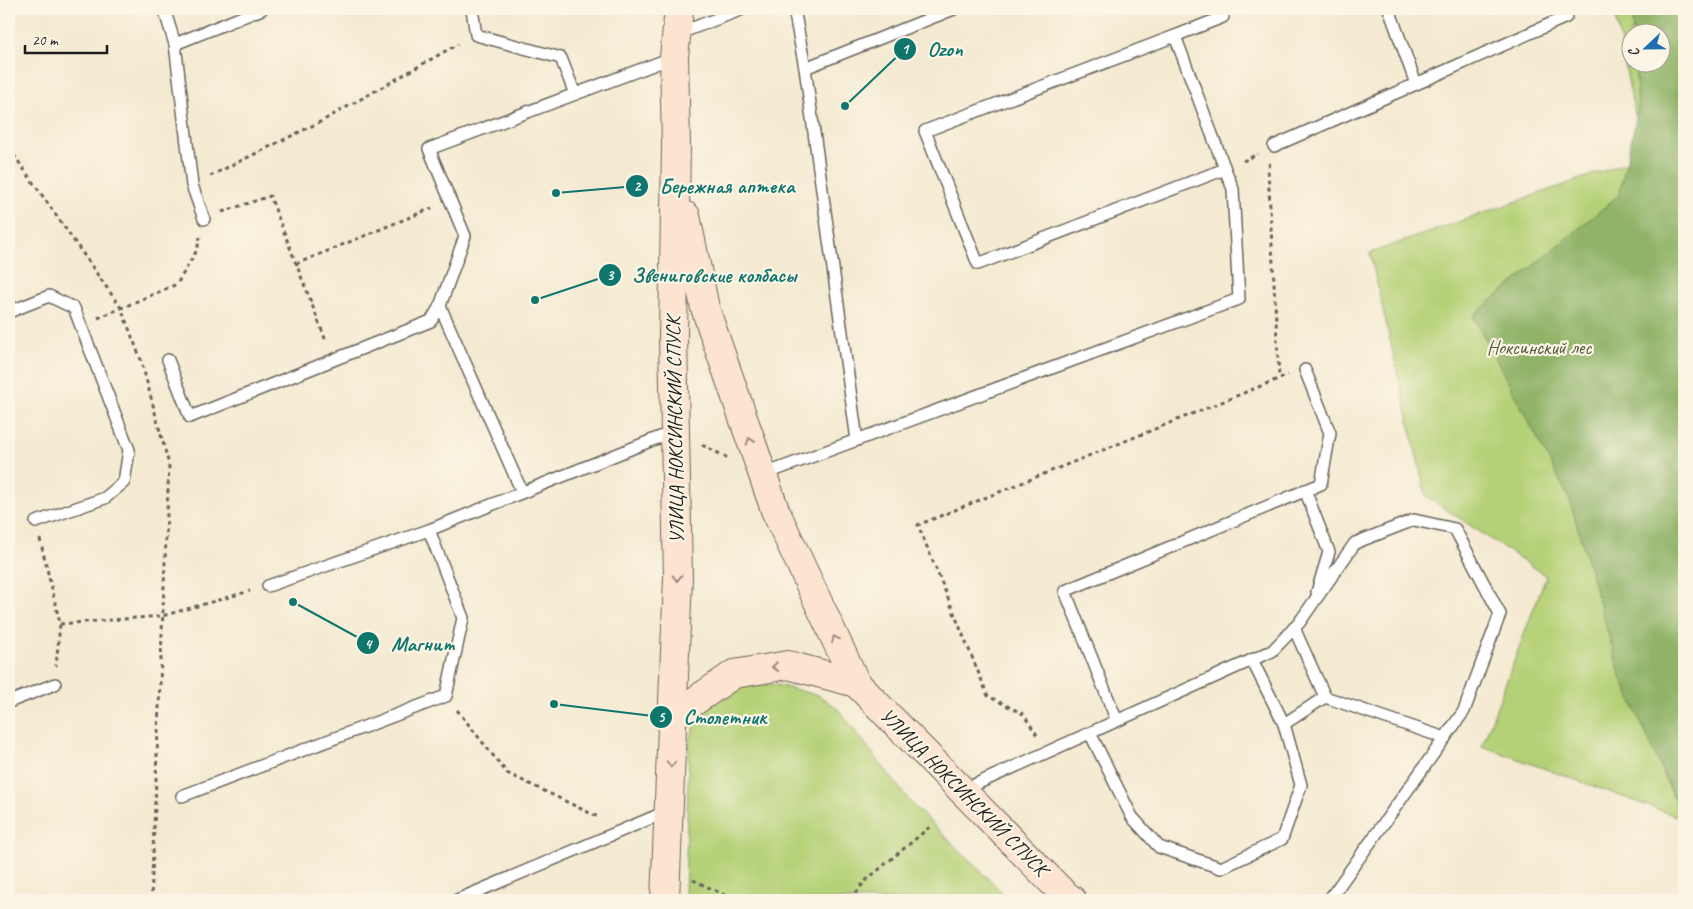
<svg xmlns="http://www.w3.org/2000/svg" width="1693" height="909" font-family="Caveat,sans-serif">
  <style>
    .green { fill: #b5d177; stroke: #68764a; fill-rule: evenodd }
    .forest { fill: #90b368; stroke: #566842 }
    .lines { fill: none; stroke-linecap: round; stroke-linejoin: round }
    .lane-casing { stroke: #68645b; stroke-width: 14 }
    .secondary-casing { stroke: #68645b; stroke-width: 30 }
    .path { stroke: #68645b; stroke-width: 3; stroke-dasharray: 4 4; stroke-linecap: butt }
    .lane { stroke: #fff; stroke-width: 11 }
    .secondary { stroke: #fde4d1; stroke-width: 28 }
    .oneway { stroke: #988a80 }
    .labels { text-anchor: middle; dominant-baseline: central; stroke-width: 4.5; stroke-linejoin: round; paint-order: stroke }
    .park-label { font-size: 20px; fill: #525b3c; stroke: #fcf5e5 }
    .street-label { font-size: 20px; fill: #1c1c1c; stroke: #fcf5e5 }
    .leader { fill: none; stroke: #0f766e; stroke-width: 2 }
    .callout-dot { fill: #0f766e; stroke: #fcf5e5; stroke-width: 2 }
    .mark-label { font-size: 15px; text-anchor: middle; font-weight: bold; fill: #fff }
    .callout-label { font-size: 21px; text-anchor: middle; font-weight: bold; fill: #0f766e; stroke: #fcf5e5; stroke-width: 4.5; stroke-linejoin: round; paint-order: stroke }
  </style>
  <rect width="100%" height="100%" fill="#fcf5e5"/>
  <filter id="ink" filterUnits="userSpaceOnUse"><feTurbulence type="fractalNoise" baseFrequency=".02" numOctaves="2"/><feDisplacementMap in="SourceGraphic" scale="10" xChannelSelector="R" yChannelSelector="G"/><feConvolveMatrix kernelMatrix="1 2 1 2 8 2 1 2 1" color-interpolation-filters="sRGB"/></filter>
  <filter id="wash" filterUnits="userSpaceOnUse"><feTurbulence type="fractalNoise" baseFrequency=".0096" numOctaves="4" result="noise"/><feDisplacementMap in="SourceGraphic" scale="20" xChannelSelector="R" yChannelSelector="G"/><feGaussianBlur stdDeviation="1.12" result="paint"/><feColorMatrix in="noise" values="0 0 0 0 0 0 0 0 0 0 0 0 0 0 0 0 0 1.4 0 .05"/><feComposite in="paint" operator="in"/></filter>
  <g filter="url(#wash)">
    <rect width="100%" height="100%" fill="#f4ead1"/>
    <g class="green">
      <path d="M 1614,9 L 1684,9 L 1684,819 L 1482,746 L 1546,576 L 1426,496 L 1370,253 L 1643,157 ZM 1630,32 L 1660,32 L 1660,62 L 1630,62 Z"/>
      <path d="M 749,683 L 776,685 L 818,695 L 838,709 L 912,804 L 1003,893 L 1013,900 L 685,900 L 689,740 L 699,716 L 722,695 Z"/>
    </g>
    <path class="forest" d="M 1631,9 L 1684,9 L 1684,825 L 1680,812 L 1620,674 L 1569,498 L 1473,316 L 1619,195 L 1638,110 L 1635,63 L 1660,62 L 1660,32 L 1633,32 Z"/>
  </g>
  <g filter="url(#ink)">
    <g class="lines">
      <g class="lane-casing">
        <g id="lane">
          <path d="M 164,9 L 175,44 L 192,185 L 204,219"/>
          <path d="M 472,9 L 476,35 L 561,58 L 575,94"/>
          <path d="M 794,9 L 805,68"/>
          <path d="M 1389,9 L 1416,84"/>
          <path d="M 677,34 L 743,9"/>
          <path d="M 1175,36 L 1223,17 L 1220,9"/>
          <path d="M 175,44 L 262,9"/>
          <path d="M 1274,146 L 1416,84 L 1566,17"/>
          <path d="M 440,306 L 522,492"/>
          <path d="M 9,312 L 49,296 L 74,308 L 129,450 L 124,482 L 105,498 L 36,522"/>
          <path d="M 168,360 L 190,417 L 431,321 L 440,306 L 465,236 L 429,149 L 674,57"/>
          <path d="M 857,440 L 805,68 L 954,9"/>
          <path d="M 762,475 L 1239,299 L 1233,189 L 1225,169 L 1175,36 L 925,131 L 978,264 L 1225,169"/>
          <path d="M 1305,490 L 1329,552 L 1317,592"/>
          <path d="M 268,586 L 429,530 L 675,431"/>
          <path d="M 1294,628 L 1325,697"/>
          <path d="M 1252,660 L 1284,724 L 1325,697 L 1445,738"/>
          <path d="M 9,702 L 55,684"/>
          <path d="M 1117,721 L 1065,591 L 1321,484 L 1330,433 L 1305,370"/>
          <path d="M 1090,733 L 1132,817 L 1159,847 L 1221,868 L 1282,839 L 1301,785 L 1284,724"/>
          <path d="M 963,790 L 1272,651 L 1299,623 L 1355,543 L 1414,520 L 1455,529 L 1500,614 L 1464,711 L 1329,900"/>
          <path d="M 182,796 L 446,696 L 463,618 L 429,530"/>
          <path d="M 457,900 L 668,811"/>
        </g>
      </g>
      <g class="secondary-casing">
        <g id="secondary">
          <path d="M 686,216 L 705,308 L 775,510 L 856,683 L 1064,894 L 1072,900"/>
          <path d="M 673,716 L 734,674 L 788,665 L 856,683"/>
          <path d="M 665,900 L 678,577 L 673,337 L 676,145 L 674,57 L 679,9"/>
        </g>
      </g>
      <g class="path">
        <path d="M 9,148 L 121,308 L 141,360 L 169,465 L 151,900"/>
        <path d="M 1243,161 L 1258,154"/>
        <path d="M 1270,163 L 1268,170 L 1279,377"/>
        <path d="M 210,176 L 324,120 L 458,44"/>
        <path d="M 222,212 L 270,196 L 326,341"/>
        <path d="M 296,264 L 432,208"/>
        <path d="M 98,318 L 177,284 L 197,250 L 200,237"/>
        <path d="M 702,445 L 728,458"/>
        <path d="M 40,539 L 60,624 L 56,666"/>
        <path d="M 60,624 L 162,616 L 250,591"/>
        <path d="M 457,710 L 507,773 L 600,818"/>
        <path d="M 1037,735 L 1023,714 L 988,696 L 918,525 L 1288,375"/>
        <path d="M 693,880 L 735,900"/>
        <path d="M 851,900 L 864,882 L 932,825"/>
      </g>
      <use href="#lane" class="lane"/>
      <use href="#secondary" class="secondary"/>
    </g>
    <defs><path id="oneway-chevron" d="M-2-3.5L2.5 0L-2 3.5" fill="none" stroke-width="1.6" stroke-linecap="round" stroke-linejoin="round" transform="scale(1.25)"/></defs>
    <g class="oneway">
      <use href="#oneway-chevron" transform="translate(750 441) rotate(-109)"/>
      <use href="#oneway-chevron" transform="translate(677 578) rotate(91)"/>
      <use href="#oneway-chevron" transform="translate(835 639) rotate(-115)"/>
      <use href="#oneway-chevron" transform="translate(775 667) rotate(171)"/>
      <use href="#oneway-chevron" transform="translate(671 764) rotate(93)"/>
    </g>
  </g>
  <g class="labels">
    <g class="park-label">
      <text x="1539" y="347">Ноксинский лес</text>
    </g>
    <g class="street-label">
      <text transform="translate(675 430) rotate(-91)">УЛИЦА НОКСИНСКИЙ СПУСК</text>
      <text transform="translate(964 792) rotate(45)">УЛИЦА НОКСИНСКИЙ СПУСК</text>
    </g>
  </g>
  <path class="leader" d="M845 106L905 49M556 193L637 186M535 300L610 275M293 602L368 643M554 704L661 717"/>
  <g class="callout-dot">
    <circle cx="845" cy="106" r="5"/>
    <circle cx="556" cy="193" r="5"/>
    <circle cx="535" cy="300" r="5"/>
    <circle cx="293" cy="602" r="5"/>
    <circle cx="554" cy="704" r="5"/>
    <circle cx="905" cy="49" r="12"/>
    <circle cx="637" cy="186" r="12"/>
    <circle cx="610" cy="275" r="12"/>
    <circle cx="368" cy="643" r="12"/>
    <circle cx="661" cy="717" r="12"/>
  </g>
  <g class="mark-label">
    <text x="905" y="54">1</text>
    <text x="637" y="191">2</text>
    <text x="610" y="280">3</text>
    <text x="368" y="649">4</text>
    <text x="661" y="722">5</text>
  </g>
  <g class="callout-label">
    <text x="945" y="56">Ozon</text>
    <text x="727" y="193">Бережная аптека</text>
    <text x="714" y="282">Звениговские колбасы</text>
    <text x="423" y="651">Магнит</text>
    <text x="725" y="724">Столетник</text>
  </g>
  <rect width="1693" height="909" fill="none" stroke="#fcf5e5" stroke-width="30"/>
  <g transform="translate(1646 48) rotate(248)"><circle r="24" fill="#fcf5e5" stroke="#a29e95"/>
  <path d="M0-4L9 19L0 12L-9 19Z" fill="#1f6fb2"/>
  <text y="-8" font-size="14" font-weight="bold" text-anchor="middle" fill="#1c1c1c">С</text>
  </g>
  <path d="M25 45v8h82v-8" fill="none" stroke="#1c1c1c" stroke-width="2.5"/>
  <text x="32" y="45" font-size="15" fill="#1c1c1c" stroke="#fcf5e5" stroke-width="4" paint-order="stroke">20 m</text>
</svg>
